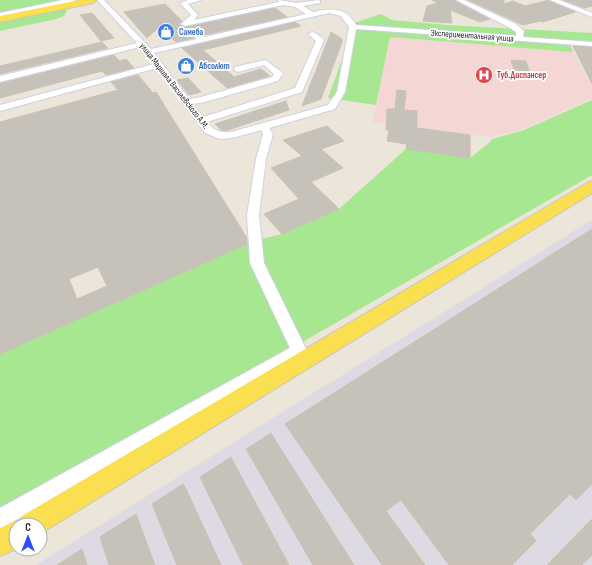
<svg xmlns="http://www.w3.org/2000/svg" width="592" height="565" font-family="'Sofia Sans Condensed',sans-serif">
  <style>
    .industrial { fill: #dedae4 }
    .medical { fill: #f4d6d5 }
    .green { fill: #a8e791 }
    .building { fill: #c7c2b9; stroke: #c8c2b3; fill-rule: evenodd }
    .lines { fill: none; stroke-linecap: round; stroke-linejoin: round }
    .minor-casing { stroke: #ced1e3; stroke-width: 2 }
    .major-casing { stroke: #c7c7c7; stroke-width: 2 }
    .minor { fill: #fff; fill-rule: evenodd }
    .major { fill: #fadf50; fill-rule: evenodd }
    .labels { text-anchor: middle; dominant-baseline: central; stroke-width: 3.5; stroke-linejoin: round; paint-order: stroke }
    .far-shop-label { font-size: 9px; font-weight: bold; fill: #366cbe; stroke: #fff; text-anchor: start }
    .far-street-label { font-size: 9px; fill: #292929; stroke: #fff }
    .far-health-label { font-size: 9px; font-weight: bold; fill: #be3a42; stroke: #fff; text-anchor: start }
  </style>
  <rect width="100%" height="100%" fill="#ece5d9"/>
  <path class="industrial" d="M 592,220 L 592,565 L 36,565 Z"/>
  <path class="medical" d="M 390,37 L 573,52 L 592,87 L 592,98 L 520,130 L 490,137 L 373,122 Z"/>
  <g class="green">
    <path d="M 0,0 L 68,0 L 0,14 Z"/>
    <path d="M 55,10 L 67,10 L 64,16 L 56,19 L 0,31 L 0,20 Z"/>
    <path d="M 381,14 L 392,20 L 447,25 L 592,33 L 592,44 L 569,43 L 573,52 L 390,37 L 376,105 L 328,98 L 348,43 L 348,25 Z"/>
    <path d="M 592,100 L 592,175 L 183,411 L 0,510 L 0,354 L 250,242 L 282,234 L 339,209 L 406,149 L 470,158 L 489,143 L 492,139 L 524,130 Z"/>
  </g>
  <g class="building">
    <path d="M 432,0 L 455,0 L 490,19 L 480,22 L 450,10 L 452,23 L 423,21 L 427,6 L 438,3 Z"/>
    <path d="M 468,0 L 504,0 L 504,4 L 513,1 L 525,6 L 549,0 L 575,12 L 543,22 L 540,21 L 523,25 Z"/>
    <path d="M 563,0 L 592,0 L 592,6 L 585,8 Z"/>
    <path d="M 165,4 L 182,21 L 180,24 L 185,27 L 275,8 L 287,17 L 204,35 L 195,31 L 191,34 L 194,38 L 176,42 L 159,27 L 147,38 L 124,12 Z"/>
    <path d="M 92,13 L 114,38 L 101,41 L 80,15 Z"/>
    <path d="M 295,22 L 301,26 L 203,50 L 234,77 L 261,69 L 270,76 L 227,88 L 182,48 Z"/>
    <path d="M 331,32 L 342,39 L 342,42 L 321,99 L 302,106 Z"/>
    <path d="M 102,42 L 108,48 L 0,74 L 0,66 Z"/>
    <path d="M 573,46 L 592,47 L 592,84 Z"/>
    <path d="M 114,55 L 119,61 L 126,59 L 134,68 L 106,75 L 102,71 L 0,98 L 0,83 Z"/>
    <path d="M 511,60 L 526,61 L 529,71 L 514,70 Z"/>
    <path d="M 138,75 L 153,93 L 156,92 L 247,238 L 247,244 L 0,354 L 0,122 L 118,90 L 111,82 ZM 98,267 L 107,286 L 77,299 L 69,279 Z"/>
    <path d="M 188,78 L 201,92 L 189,95 L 177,80 Z"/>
    <path d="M 397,90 L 406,91 L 404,110 L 417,111 L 417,128 L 470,135 L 470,158 L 406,149 L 407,144 L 387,141 L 389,130 L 386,130 L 387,109 L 395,109 Z"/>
    <path d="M 286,101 L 289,110 L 225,131 L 221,130 L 215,124 Z"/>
    <path d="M 327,126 L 344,141 L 321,149 L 343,168 L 311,182 L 339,209 L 282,234 L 264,214 L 299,199 L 271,168 L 302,156 L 283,140 Z"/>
    <path d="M 592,229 L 592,484 L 576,500 L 570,494 L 530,534 L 536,541 L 512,565 L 449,565 L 401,500 L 386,511 L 425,565 L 382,565 L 285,424 Z"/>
    <path d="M 271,433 L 274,438 L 354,565 L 313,565 L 246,449 Z"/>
    <path d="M 231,457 L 234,463 L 289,565 L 243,565 L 200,477 Z"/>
    <path d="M 183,484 L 187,491 L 221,565 L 177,565 L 152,504 Z"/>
    <path d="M 136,514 L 155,565 L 109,565 L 100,537 Z"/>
    <path d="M 592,519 L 592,555 L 582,565 L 547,565 Z"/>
    <path d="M 82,549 L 87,565 L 57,565 Z"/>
  </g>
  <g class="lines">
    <g class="minor-casing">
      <g id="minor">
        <path d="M 63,0 L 76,0 L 73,2 L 0,17 L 0,13 Z"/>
        <path d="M 97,0 L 104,0 L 151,49 L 197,39 L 192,34 L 196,32 L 204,37 L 306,14 L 295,7 L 283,5 L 185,26 L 181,24 L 191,15 L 180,3 L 188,0 L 201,0 L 188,4 L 198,15 L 194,20 L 279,2 L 278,0 L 297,3 L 318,0 L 320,1 L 320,3 L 303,6 L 313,12 C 331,8 346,7 356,25 L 516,36 L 516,32 L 510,28 L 456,0 L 464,0 L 516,24 L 524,31 L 523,37 L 592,42 L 592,46 L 356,29 L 345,92 L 335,109 L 269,128 L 273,134 L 266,159 L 259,215 L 264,263 L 311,359 L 309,364 L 303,366 L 297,364 L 296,361 L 0,529 L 0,508 L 290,348 L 250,263 L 247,215 L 256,159 L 263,134 L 261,130 L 232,138 L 220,139 L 205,133 L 157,68 L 0,111 L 0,105 L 154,64 L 140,47 L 0,82 L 0,76 L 137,43 ZM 329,13 L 341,16 L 349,27 L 337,92 L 328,105 L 231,132 C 220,133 214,131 207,122 L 302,92 L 324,40 C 321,36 316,33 312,32 L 308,34 L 316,41 L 295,88 L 203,117 L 193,104 L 205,102 L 278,81 L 283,73 L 265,60 L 235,67 L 234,69 L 235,71 L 238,72 L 264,65 L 274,74 L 272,77 L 201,97 L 189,99 L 154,53 Z"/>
        <path d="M 550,0 L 559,0 L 592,13 L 592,17 Z"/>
      </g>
    </g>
    <g class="major-casing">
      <g id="major">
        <path d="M 80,0 L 97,0 L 93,3 L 0,22 L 0,16 Z"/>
        <path d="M 592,181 L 592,193 L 40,534 L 40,525 L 16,525 L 16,549 L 0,556 L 0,528 L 16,521 L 19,522 L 22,516 L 587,183 Z"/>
      </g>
    </g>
    <use href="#minor" class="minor"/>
    <use href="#major" class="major"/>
  </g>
  <defs>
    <g id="shop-disc" transform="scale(0.9)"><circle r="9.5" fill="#3f7fe0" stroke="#fff"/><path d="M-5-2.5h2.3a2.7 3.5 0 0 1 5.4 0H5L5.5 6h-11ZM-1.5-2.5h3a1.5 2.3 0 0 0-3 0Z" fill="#fff"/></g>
    <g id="hospital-disc" transform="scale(0.9)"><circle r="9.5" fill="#e0444e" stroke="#fff"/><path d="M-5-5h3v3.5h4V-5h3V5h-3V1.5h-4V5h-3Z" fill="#fff"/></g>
  </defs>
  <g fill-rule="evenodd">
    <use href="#shop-disc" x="166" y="32"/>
    <use href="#shop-disc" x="186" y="66"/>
    <use href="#hospital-disc" x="484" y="75"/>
  </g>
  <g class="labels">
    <g class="far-shop-label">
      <text x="179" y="32">Самеба</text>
      <text x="199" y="66">Абсолют</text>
    </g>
    <g class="far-street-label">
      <text transform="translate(472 36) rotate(4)">Экспериментальная улица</text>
      <text transform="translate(174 86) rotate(52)">улица Маршала Василевского А.М.</text>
    </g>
    <g class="far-health-label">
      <text x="497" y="75">Туб.Диспансер</text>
    </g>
  </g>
  <g transform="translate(28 537)"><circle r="19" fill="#ffffff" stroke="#a9a9a9"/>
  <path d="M0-3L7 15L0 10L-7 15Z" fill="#334bff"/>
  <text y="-6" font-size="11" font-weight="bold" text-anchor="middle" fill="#292929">С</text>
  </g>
</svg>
